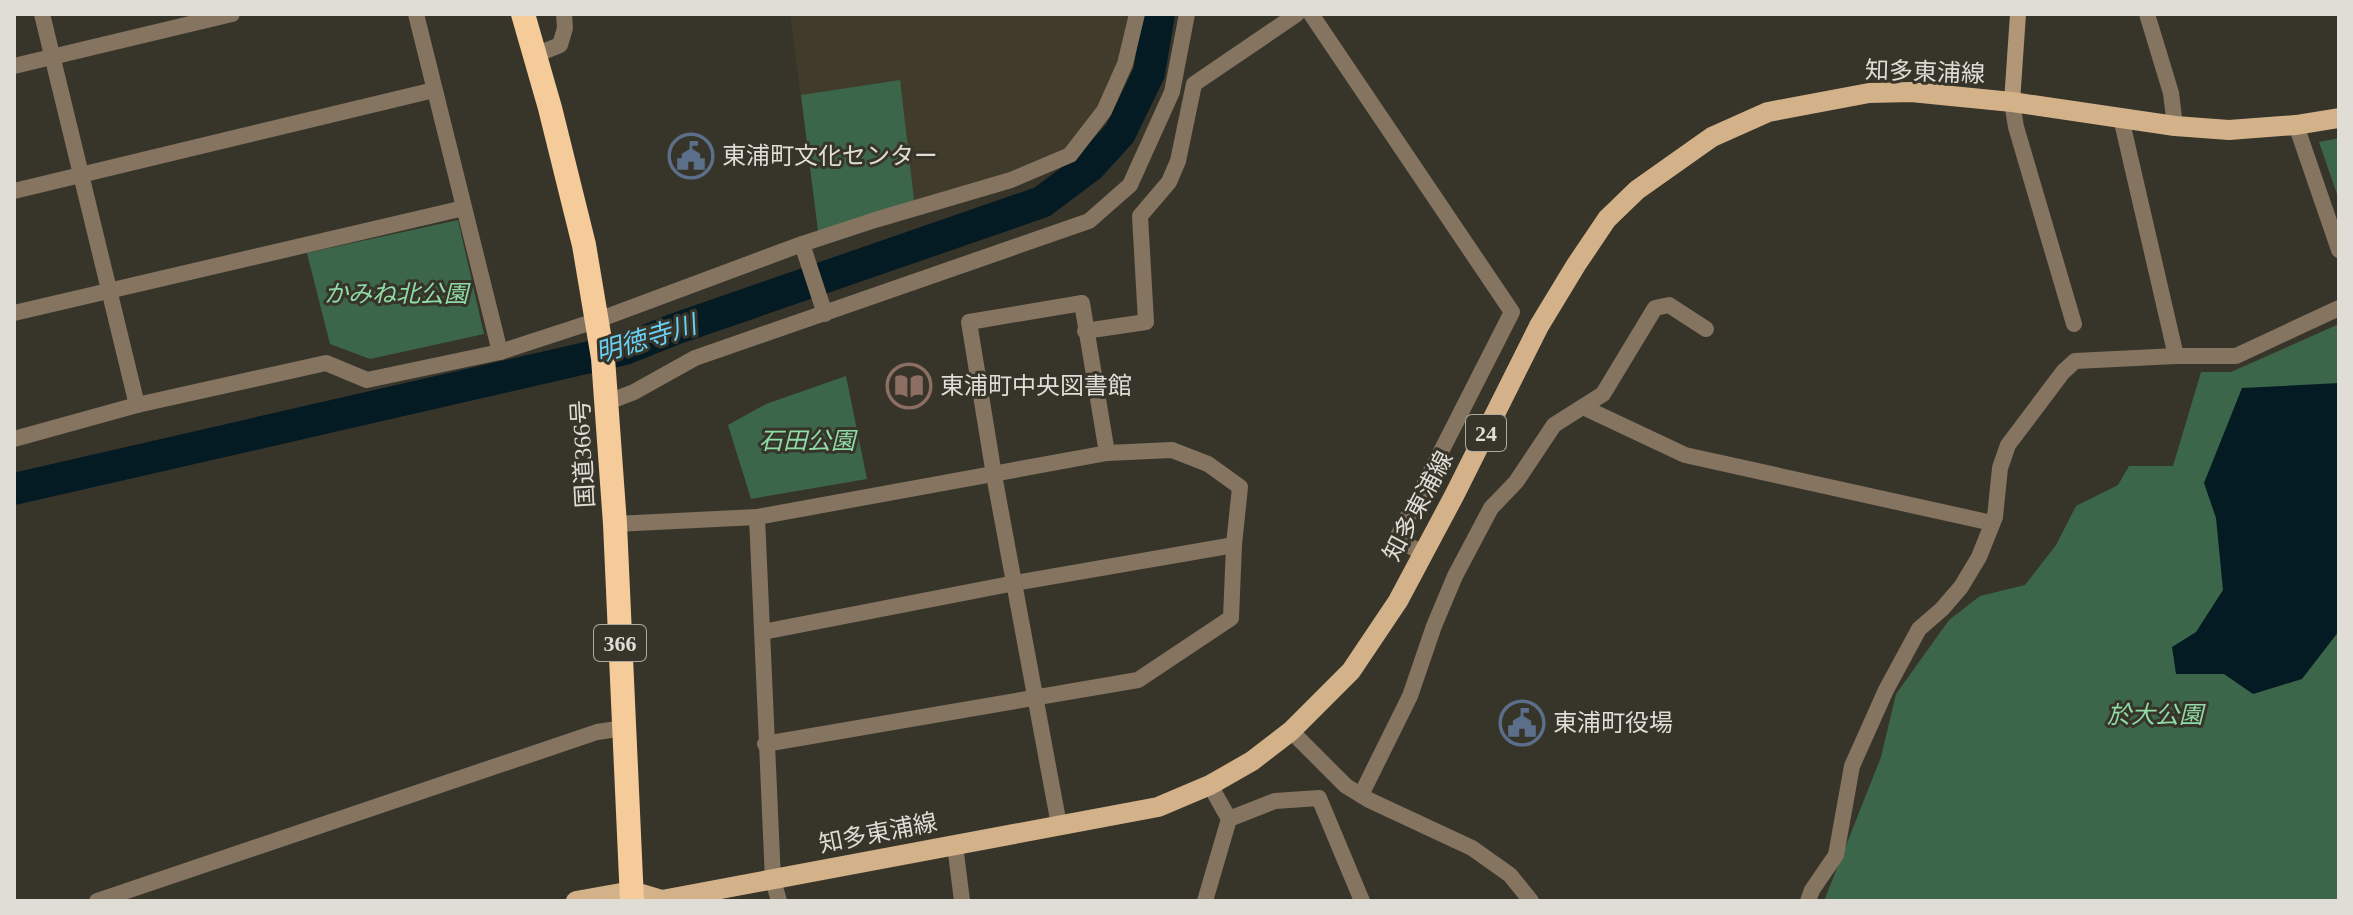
<svg xmlns="http://www.w3.org/2000/svg" width="2353" height="915" font-family="'Times New Roman','Noto Sans JP',serif">
  <style>
    .built { fill: #403b2a }
    .green { fill: #3c6649 }
    .water { fill: #051b23 }
    .lines { fill: none; stroke-linecap: round; stroke-linejoin: round }
    .river { stroke: #051b23; stroke-width: 32 }
    .street { stroke: #847460; stroke-width: 16 }
    .secondary { stroke: #b19778; stroke-width: 16 }
    .primary { stroke: #d4b289; stroke-width: 20 }
    .highway { stroke: #f4cb99; stroke-width: 24 }
    .labels { text-anchor: middle; dominant-baseline: central; stroke-width: 6; stroke-linejoin: round; paint-order: stroke }
    .shield { fill: #37342a; stroke: #adaaa2; stroke-width: 2 }
    .shield-label { font-size: 22px; font-weight: bold; fill: #dfddd6 }
    .street-label { font-size: 24px; fill: #dfddd6; stroke: #37342a }
    .poi-label { font-size: 24px; fill: #dfddd6; stroke: #37342a; text-anchor: start }
    .park-label { font-size: 24px; font-style: italic; fill: #8edca6; stroke: #37342a }
    .water-label { font-size: 26px; font-style: italic; fill: #67d1f5; stroke: #37342a }
  </style>
  <rect width="100%" height="100%" fill="#37342a"/>
  <path class="built" d="M 790,14 L 1137,14 L 1125,64 L 1070,155 L 819,239 Z"/>
  <g class="green">
    <path d="M 900,80 L 915,208 L 819,239 L 801,95 Z"/>
    <path d="M 2339,138 L 2339,200 L 2319,142 Z"/>
    <path d="M 458,220 L 484,334 L 370,359 L 330,344 L 307,253 Z"/>
    <path d="M 2339,324 L 2339,901 L 1824,901 L 1881,757 L 1896,694 L 1949,620 L 1980,596 L 2025,585 L 2056,545 L 2076,506 L 2118,485 L 2129,466 L 2173,466 L 2201,372 L 2231,372 Z"/>
    <path d="M 846,376 L 867,479 L 751,499 L 728,425 L 766,404 Z"/>
  </g>
  <path class="water" d="M 2339,383 L 2339,631 L 2302,679 L 2253,694 L 2224,674 L 2176,674 L 2172,647 L 2196,632 L 2223,590 L 2216,518 L 2204,483 L 2242,388 Z"/>
  <g class="lines">
    <path class="river" d="M 14,489 L 625,349 L 675,329 L 1042,202 L 1090,166 L 1120,133 L 1149,73 L 1159,14"/>
    <g class="street">
      <path d="M 42,14 L 137,405"/>
      <path d="M 416,14 L 500,352"/>
      <path d="M 1311,14 L 1512,312 L 1397,538 L 1423,554"/>
      <path d="M 2147,14 L 2171,93 L 2175,126"/>
      <path d="M 535,55 L 560,45 L 565,28 L 564,14"/>
      <path d="M 14,66 L 232,14"/>
      <path d="M 2012,102 L 2016,127 L 2074,324"/>
      <path d="M 2121,118 L 2176,356"/>
      <path d="M 2296,125 L 2339,250"/>
      <path d="M 14,191 L 434,90"/>
      <path d="M 802,244 L 825,314"/>
      <path d="M 14,313 L 464,208"/>
      <path d="M 1085,331 L 1146,322 L 1140,216 L 1169,182 L 1178,161 L 1194,84 L 1297,14"/>
      <path d="M 608,402 L 634,392 L 695,358 L 1089,221 L 1130,185 L 1172,92 L 1187,14"/>
      <path d="M 1583,407 L 1685,455 L 1992,523"/>
      <path d="M 14,439 L 137,405 L 326,363 L 367,380 L 500,352 L 598,320 L 802,244 L 875,220 L 1011,180 L 1070,155 L 1104,111 L 1125,64 L 1137,14"/>
      <path d="M 757,517 L 773,880 L 779,901"/>
      <path d="M 615,524 L 757,517 L 1107,453 L 1172,450 L 1208,464 L 1240,487 L 1234,545 L 1231,618 L 1138,680 L 765,744"/>
      <path d="M 763,632 L 1015,583 L 1234,545"/>
      <path d="M 1291,731 L 1346,786 L 1369,800 L 1472,848 L 1510,875 L 1531,901"/>
      <path d="M 1361,795 L 1410,696 L 1434,626 L 1455,576 L 1491,508 L 1516,482 L 1554,425 L 1603,394 L 1655,308 L 1669,305 L 1706,329"/>
      <path d="M 1229,819 L 1275,801 L 1319,798 L 1362,901"/>
      <path d="M 1059,825 L 994,475 L 969,322 L 1082,303 L 1107,453"/>
      <path d="M 955,845 L 962,901"/>
      <path d="M 97,901 L 597,732 L 624,728"/>
      <path d="M 1205,901 L 1229,819 L 1210,785"/>
      <path d="M 1808,901 L 1812,890 L 1836,855 L 1852,766 L 1886,690 L 1919,629 L 1942,609 L 1961,587 L 1979,557 L 1995,517 L 2000,468 L 2008,445 L 2063,372 L 2075,361 L 2176,356 L 2236,356 L 2339,308"/>
    </g>
    <path class="secondary" d="M 2012,102 L 2018,14"/>
    <path class="primary" d="M 576,901 L 632,891 L 662,900 L 1158,807 L 1210,785 L 1252,761 L 1291,731 L 1351,671 L 1398,601 L 1455,494 L 1539,326 L 1576,265 L 1607,219 L 1637,190 L 1712,137 L 1768,112 L 1869,93 L 1911,92 L 2012,102 L 2175,126 L 2229,130 L 2296,125 L 2339,118"/>
    <path class="highway" d="M 523,14 L 550,108 L 584,245 L 603,358 L 615,524 L 632,901"/>
  </g>
  <defs>
    <g id="civic-ring" transform="scale(2.3)"><circle r="9.5" fill="#37342a" stroke="#5c6f8a" stroke-width="1.5"/><path d="M-.6-6.5H3V-4.5H.6V-3L4-1V1h2V6H-6V1h2V-1L-.6-3ZM-1.2 2.5V6h2.4V2.5Z" fill="#5c6f8a"/></g>
    <g id="library-ring" transform="scale(2.3)"><circle r="9.5" fill="#37342a" stroke="#8d6e63" stroke-width="1.5"/><path d="M-6-4Q-3-5.5-.7-3.5V5Q-3 3-6 4ZM6-4Q3-5.5 .7-3.5V5Q3 3 6 4Z" fill="#8d6e63"/></g>
  </defs>
  <g fill-rule="evenodd">
    <use href="#civic-ring" x="691" y="156"/>
    <use href="#library-ring" x="909" y="386"/>
    <use href="#civic-ring" x="1522" y="723"/>
  </g>
  <g class="labels">
    <g class="shield">
      <rect x="1466" y="415" width="40" height="36" rx="6"/>
      <rect x="594" y="625" width="52" height="36" rx="6"/>
    </g>
    <g class="shield-label">
      <text x="1486" y="433">24</text>
      <text x="620" y="643">366</text>
    </g>
    <g class="street-label">
      <text transform="translate(1925 72) rotate(2)">知多東浦線</text>
      <text transform="translate(583 454) rotate(-93)">国道366号</text>
      <text transform="translate(1418 506) rotate(-62)">知多東浦線</text>
      <text transform="translate(878 833) rotate(-11)">知多東浦線</text>
    </g>
    <g class="poi-label">
      <text x="722" y="156">東浦町文化センター</text>
      <text x="940" y="386">東浦町中央図書館</text>
      <text x="1553" y="723">東浦町役場</text>
    </g>
    <g class="park-label">
      <text x="396" y="294">かみね北公園</text>
      <text x="807" y="441">石田公園</text>
      <text x="2155" y="715">於大公園</text>
    </g>
    <g class="water-label">
      <text transform="translate(646 339) rotate(-17)">明徳寺川</text>
    </g>
  </g>
  <rect width="2353" height="915" fill="none" stroke="#dfddd6" stroke-width="32"/>
</svg>
